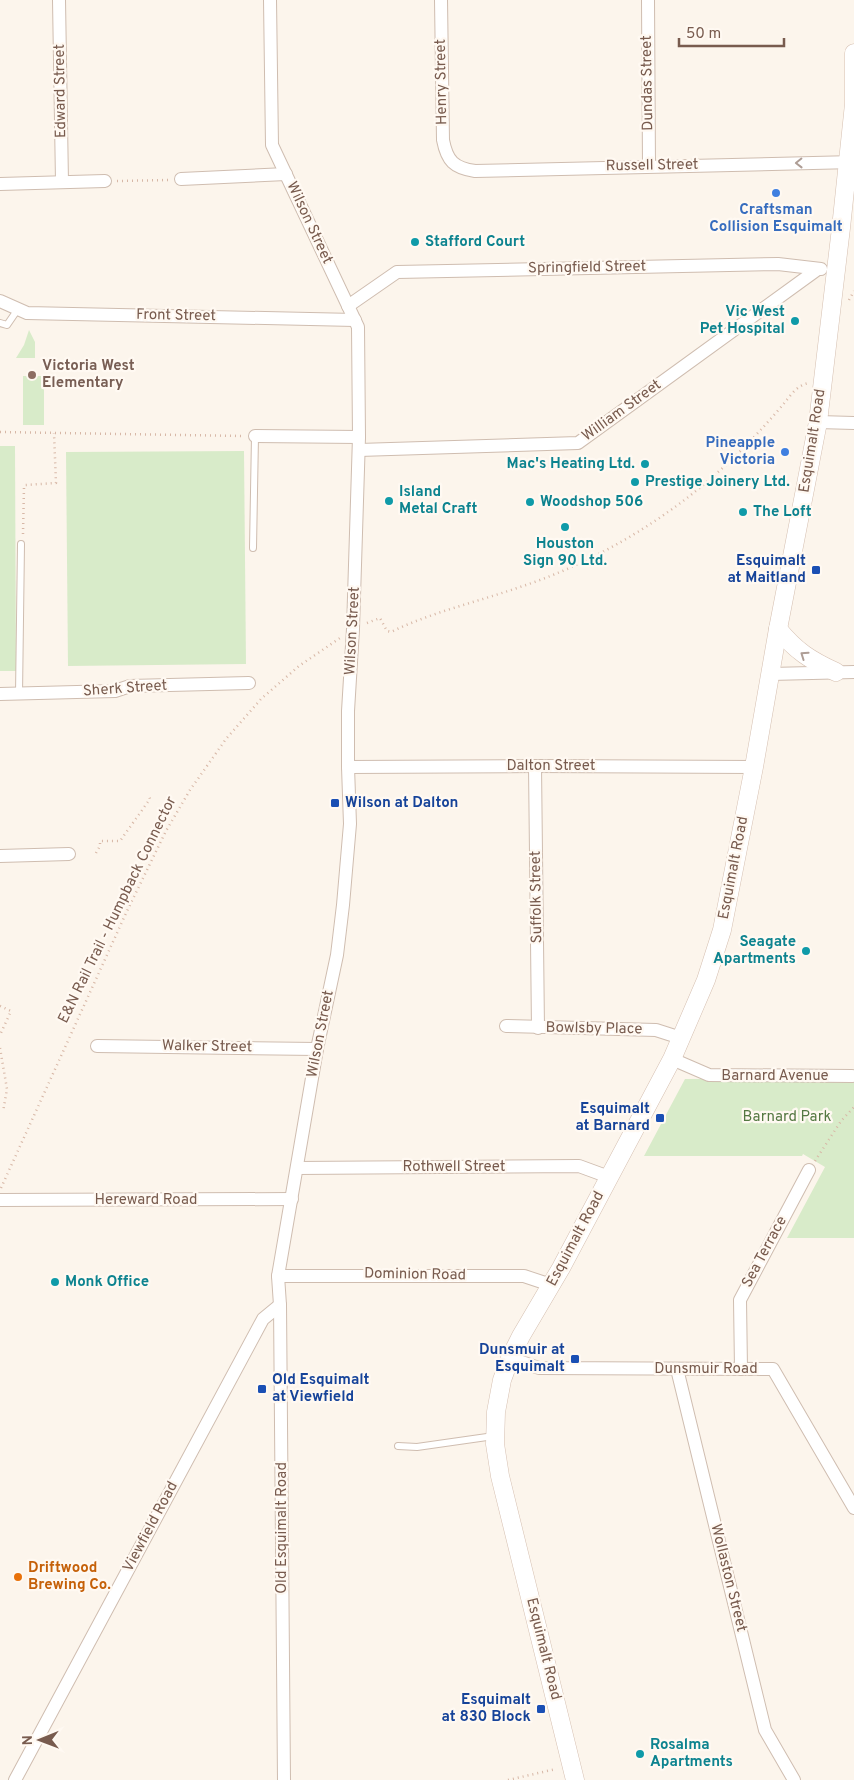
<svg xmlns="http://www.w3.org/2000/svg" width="854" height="1780" font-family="Overpass,sans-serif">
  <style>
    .green { fill: #d8ebc9 }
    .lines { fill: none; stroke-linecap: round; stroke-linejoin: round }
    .lane-casing { stroke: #cfbdb0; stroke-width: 8 }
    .street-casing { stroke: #cfbdb0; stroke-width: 14 }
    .secondary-casing { stroke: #d5bfb0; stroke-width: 19 }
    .path { stroke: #d7b7a6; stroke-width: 2.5; stroke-dasharray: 1 4; stroke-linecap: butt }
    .lane { stroke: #fff; stroke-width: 6 }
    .street { stroke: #fff; stroke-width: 12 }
    .secondary { stroke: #fff; stroke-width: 18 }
    .oneway { stroke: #ae9d95 }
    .shop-dot { fill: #3f7fe0; stroke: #fff9f2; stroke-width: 2 }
    .culture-dot { fill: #0f9aa8; stroke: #fff9f2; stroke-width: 2 }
    .education-dot { fill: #8d6e63; stroke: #fff9f2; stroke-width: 2 }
    .transit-dot { fill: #1a4fb4; stroke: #fff9f2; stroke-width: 2 }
    .food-dot { fill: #e8710a; stroke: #fff9f2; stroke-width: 2 }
    .labels { text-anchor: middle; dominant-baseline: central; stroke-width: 4.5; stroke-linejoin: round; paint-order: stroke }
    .street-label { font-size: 15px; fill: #785b4e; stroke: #fff9f2 }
    .shop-label { font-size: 15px; font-weight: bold; fill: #366cbe; stroke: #fff9f2 }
    .culture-label { font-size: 15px; font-weight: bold; fill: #0d838f; stroke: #fff9f2; text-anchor: start }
    .education-label { font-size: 15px; font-weight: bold; fill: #785e54; stroke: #fff9f2; text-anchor: start }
    .transit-label { font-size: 15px; font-weight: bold; fill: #164399; stroke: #fff9f2; text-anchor: end }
    .park-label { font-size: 15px; fill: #547842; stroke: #fff9f2 }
    .food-label { font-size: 15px; font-weight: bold; fill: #c56008; stroke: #fff9f2; text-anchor: start }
  </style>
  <rect width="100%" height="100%" fill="#fcf5ec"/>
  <g class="green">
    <path d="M 29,330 L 35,342 L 35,358 L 16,358 L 24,345 Z"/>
    <rect x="23" y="376" width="21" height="49"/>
    <path d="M 0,446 L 15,446 L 16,671 L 0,671 Z"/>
    <path d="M 244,451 L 246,664 L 68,666 L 66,452 Z"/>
    <path d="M 854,1078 L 854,1238 L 787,1238 L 825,1167 L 803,1154 L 802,1156 L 644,1156 L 685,1079 Z"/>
  </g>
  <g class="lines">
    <g class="lane-casing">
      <g id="lane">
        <path d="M 0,323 L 7,325 L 18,309"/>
        <path d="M 253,548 L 255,436"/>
        <path d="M 19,694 L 21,544"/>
        <path d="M 398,1446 L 417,1447 L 494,1436"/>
      </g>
    </g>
    <g class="street-casing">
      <g id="street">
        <path d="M 59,0 L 62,182"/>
        <path d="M 270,0 L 272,145 L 358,327 L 359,437 L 353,629 L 348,711 L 348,767 L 350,824 L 343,905 L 337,955 L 317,1049 L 278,1276 L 280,1305 L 284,1780"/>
        <path d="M 441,0 L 443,140 C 447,161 454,168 475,171 L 854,162"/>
        <path d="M 648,0 L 649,166"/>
        <path d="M 181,179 L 286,174"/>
        <path d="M 0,184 L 105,181"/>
        <path d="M 0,301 L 27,313 L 355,320"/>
        <path d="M 348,306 L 397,272 L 778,264 L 821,269"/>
        <path d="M 818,422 L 854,423"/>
        <path d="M 255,436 L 359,437"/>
        <path d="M 359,450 L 578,443 L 818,269"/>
        <path d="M 770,674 L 854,672"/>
        <path d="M 0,694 L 115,691 L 130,686 L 249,683"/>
        <path d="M 535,766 L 538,1028"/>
        <path d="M 348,767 L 535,766 L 754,767"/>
        <path d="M 0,856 L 69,854"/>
        <path d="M 506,1026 L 656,1030 L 681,1038"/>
        <path d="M 97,1046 L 317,1049"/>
        <path d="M 672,1059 L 709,1075 L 852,1076"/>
        <path d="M 297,1168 L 579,1166 L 609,1177"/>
        <path d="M 0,1200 L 292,1199"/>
        <path d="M 278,1276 L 524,1276 L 551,1285"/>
        <path d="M 510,1358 L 539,1368 L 773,1369 L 854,1508"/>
        <path d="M 677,1369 L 765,1730 L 794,1780"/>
        <path d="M 741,1369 L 740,1300 L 809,1170"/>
        <path d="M 15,1780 L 263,1319 L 280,1305"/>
      </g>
    </g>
    <g class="secondary-casing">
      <g id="secondary">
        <path d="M 778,629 C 796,651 810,660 836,672"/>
        <path d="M 575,1780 L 500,1476 L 495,1444 L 496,1412 L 502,1380 L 510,1358 L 521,1336 L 561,1268 L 672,1059 L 706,980 L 722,930 L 754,767 L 778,629 L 818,422 L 841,228 L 854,104 L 854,53"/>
      </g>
    </g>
    <g class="path">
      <path d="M 117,181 L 169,180"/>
      <path d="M 849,300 L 854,291"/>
      <path d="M 0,432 L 243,436"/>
      <path d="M 23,534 L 24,487 L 25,485 L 56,483 L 54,433"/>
      <path d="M 367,623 L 380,618 L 387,631 L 391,632 C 432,612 477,602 520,587 C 578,568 634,538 683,501 C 719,474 751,442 781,407 C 789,398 796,385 809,383"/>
      <path d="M 96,853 L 100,846 L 100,841 L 120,841 L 150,799 L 149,796"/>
      <path d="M 0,1006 L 11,1011 L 0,1035"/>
      <path d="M 0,1048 L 7,1089 L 3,1112"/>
      <path d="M 815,1161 L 841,1121 L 854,1107"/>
      <path d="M 1,1188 L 127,911 L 166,831 L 190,790 L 226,739 L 261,699 L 299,666 L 340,638"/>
      <path d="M 508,1780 L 556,1769"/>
    </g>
    <use href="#lane" class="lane"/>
    <use href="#street" class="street"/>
    <use href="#secondary" class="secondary"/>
  </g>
  <defs><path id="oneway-chevron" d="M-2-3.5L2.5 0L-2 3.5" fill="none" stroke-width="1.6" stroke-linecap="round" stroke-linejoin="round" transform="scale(1.25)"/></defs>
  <g class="oneway">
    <use href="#oneway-chevron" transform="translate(799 163) rotate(179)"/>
    <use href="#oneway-chevron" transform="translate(804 655) rotate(-145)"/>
  </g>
  <g class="shop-dot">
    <circle cx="776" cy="193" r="5"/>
    <circle cx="785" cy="452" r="5"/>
  </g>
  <g class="culture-dot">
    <circle cx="415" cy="242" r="5"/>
    <circle cx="795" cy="321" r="5"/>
    <circle cx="645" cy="464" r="5"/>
    <circle cx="635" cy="482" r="5"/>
    <circle cx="389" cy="501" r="5"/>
    <circle cx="530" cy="502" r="5"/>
    <circle cx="743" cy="512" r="5"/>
    <circle cx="565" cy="527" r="5"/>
    <circle cx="806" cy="951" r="5"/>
    <circle cx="55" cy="1282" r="5"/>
    <circle cx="640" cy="1754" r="5"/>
  </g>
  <circle class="education-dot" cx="32" cy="375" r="5"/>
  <g class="transit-dot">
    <rect x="811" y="565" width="10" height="10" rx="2.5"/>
    <rect x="330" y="798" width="10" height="10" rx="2.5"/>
    <rect x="655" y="1113" width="10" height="10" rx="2.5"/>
    <rect x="570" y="1354" width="10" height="10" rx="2.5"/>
    <rect x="257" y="1384" width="10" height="10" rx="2.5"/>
    <rect x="536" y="1704" width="10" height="10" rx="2.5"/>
  </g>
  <circle class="food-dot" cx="18" cy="1577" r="5"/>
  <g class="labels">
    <g class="street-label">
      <text transform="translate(442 82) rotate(-91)">Henry Street</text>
      <text transform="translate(648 83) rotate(-91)">Dundas Street</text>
      <text transform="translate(61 91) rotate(-91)">Edward Street</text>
      <text transform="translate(652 166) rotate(-1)">Russell Street</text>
      <text transform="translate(309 223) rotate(65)">Wilson Street</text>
      <text transform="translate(587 268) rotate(-1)">Springfield Street</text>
      <text transform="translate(176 316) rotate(1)">Front Street</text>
      <text transform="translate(622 411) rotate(-36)">William Street</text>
      <text transform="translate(813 441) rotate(-81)">Esquimalt Road</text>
      <text transform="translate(353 631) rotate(-87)">Wilson Street</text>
      <text transform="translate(125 689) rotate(-4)">Sherk Street</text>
      <text x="551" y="766">Dalton Street</text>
      <text transform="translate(734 868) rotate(-79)">Esquimalt Road</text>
      <text transform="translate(537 897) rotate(-91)">Suffolk Street</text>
      <text transform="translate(118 910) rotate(-64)">E&amp;N Rail Trail - Humpback Connector</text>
      <text transform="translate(594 1029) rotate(1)">Bowlsby Place</text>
      <text transform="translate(321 1034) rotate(-79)">Wilson Street</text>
      <text transform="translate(207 1047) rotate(1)">Walker Street</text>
      <text x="775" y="1076">Barnard Avenue</text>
      <text x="454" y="1167">Rothwell Street</text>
      <text x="146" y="1200">Hereward Road</text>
      <text transform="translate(576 1239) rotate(-62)">Esquimalt Road</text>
      <text transform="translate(765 1252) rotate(-62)">Sea Terrace</text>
      <text transform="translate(415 1275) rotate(1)">Dominion Road</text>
      <text x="706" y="1369">Dunsmuir Road</text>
      <text transform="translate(151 1527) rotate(-62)">Viewfield Road</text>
      <text transform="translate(282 1528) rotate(-90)">Old Esquimalt Road</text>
      <text transform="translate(728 1578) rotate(76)">Wollaston Street</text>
      <text transform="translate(543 1649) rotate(76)">Esquimalt Road</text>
    </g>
    <g class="shop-label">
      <text x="776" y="210">Craftsman<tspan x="776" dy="17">Collision Esquimalt</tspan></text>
      <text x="775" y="443" text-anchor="end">Pineapple<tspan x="775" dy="17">Victoria</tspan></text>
    </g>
    <g class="culture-label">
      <text x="425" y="242">Stafford Court</text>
      <text x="785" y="312" text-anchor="end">Vic West<tspan x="785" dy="17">Pet Hospital</tspan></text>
      <text x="635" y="464" text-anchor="end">Mac's Heating Ltd.</text>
      <text x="645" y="482">Prestige Joinery Ltd.</text>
      <text x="399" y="492">Island<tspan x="399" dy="17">Metal Craft</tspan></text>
      <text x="540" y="502">Woodshop 506</text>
      <text x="753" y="512">The Loft</text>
      <text x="565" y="544" text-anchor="middle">Houston<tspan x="565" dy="17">Sign 90 Ltd.</tspan></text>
      <text x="796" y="942" text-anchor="end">Seagate<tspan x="796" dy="17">Apartments</tspan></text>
      <text x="65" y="1282">Monk Office</text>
      <text x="650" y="1745">Rosalma<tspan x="650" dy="17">Apartments</tspan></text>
    </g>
    <g class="education-label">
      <text x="42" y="366">Victoria West<tspan x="42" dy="17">Elementary</tspan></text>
    </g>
    <g class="transit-label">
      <text x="806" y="561">Esquimalt<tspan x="806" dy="17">at Maitland</tspan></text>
      <text x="345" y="803" text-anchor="start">Wilson at Dalton</text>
      <text x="650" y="1109">Esquimalt<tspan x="650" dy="17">at Barnard</tspan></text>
      <text x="565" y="1350">Dunsmuir at<tspan x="565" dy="17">Esquimalt</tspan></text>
      <text x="272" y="1380" text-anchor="start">Old Esquimalt<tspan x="272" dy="17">at Viewfield</tspan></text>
      <text x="531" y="1700">Esquimalt<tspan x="531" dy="17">at 830 Block</tspan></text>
    </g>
    <g class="park-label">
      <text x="787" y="1117">Barnard Park</text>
    </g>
    <g class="food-label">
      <text x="28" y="1568">Driftwood<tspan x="28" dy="17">Brewing Co.</tspan></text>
    </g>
  </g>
  <g transform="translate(40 1740) rotate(269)" stroke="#fff9f2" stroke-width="4" paint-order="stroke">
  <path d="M0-4L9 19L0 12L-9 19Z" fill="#785b4e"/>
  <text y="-8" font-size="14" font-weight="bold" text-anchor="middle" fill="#785b4e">N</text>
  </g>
  <path d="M679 38v8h105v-8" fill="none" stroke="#785b4e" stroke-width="2.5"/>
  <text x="686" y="38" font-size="15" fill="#785b4e" stroke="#fff9f2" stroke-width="4" paint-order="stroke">50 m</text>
</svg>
